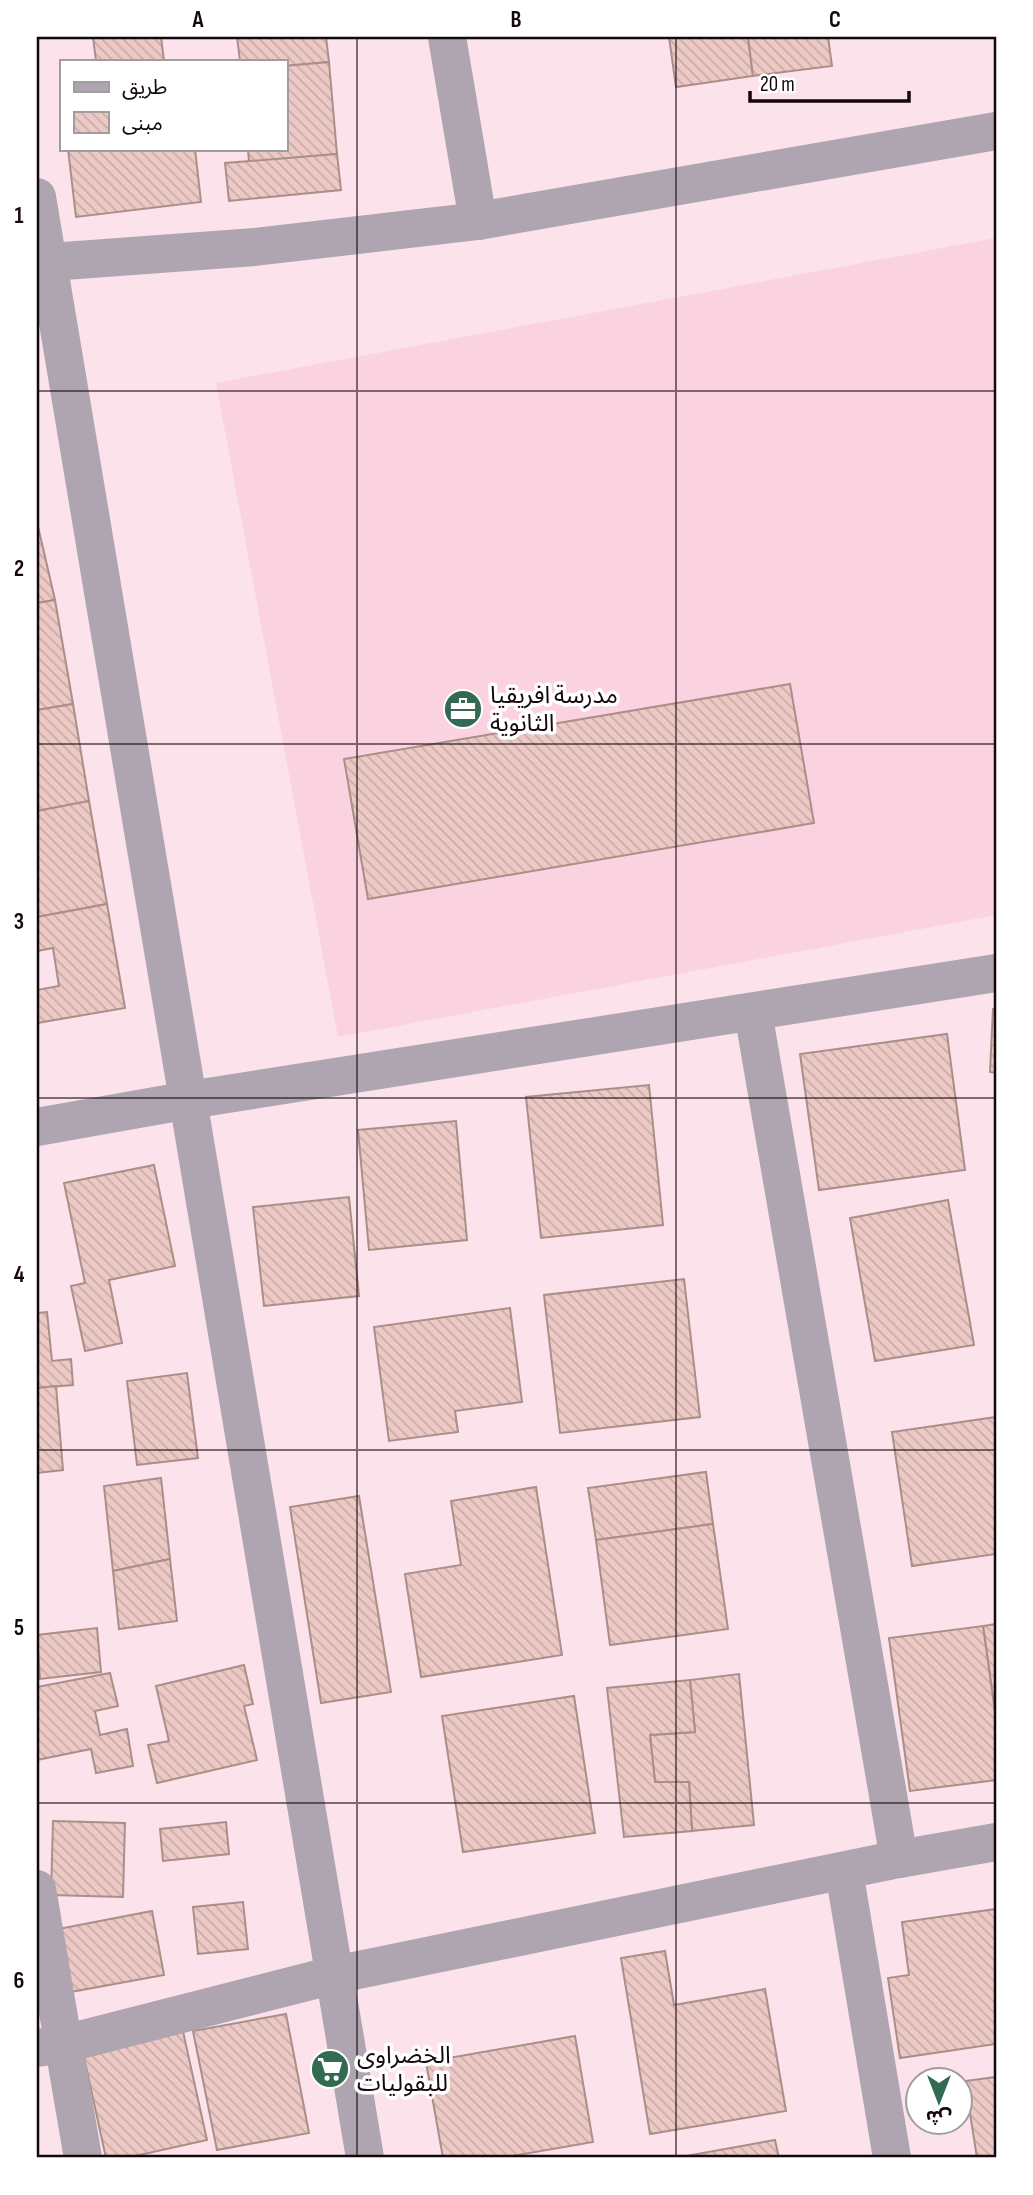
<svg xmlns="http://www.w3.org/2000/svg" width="1033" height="2195" font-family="'Sofia Sans Condensed','Noto Sans Arabic',sans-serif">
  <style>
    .built { fill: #fad2e0 }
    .building { fill: url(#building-back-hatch); stroke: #ac8e89; stroke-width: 2 }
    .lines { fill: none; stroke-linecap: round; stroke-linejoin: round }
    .minor { stroke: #aea5b0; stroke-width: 38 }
    .grid { fill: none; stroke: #13090d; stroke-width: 2; stroke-opacity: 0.55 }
    .labels { text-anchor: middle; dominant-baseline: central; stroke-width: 7; stroke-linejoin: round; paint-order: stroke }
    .poi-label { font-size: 24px; fill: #13090d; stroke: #fff; text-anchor: start }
    .neatline { fill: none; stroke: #13090d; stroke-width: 2.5 }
    .grid-label { font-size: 23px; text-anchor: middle; font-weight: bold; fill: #13090d }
  </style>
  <defs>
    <pattern id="building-back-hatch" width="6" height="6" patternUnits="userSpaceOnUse" patternTransform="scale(1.75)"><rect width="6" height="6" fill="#ecc9c4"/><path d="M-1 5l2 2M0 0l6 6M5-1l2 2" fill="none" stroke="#caaba7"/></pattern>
  </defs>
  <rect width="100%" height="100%" fill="#fbe2eb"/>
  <path class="built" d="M 996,238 L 996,915 L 338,1037 L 216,383 Z"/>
  <g class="building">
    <path d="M 93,37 L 161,37 L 164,61 L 96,61 Z"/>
    <path d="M 237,37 L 326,37 L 329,62 L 285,66 L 285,61 L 240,61 Z"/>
    <path d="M 669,37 L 748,37 L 753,76 L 676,87 Z"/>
    <path d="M 748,37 L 828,37 L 832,66 L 753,76 Z"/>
    <path d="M 329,62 L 337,154 L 249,162 L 248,149 L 285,149 L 285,66 Z"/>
    <path d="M 68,149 L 195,149 L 201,202 L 76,217 Z"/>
    <path d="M 337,154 L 341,190 L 229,201 L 225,163 Z"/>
    <path d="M 37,522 L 55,600 L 37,603 Z"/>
    <path d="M 55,600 L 73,704 L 37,710 L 37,603 Z"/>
    <path d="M 790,684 L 814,823 L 368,899 L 344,759 Z"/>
    <path d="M 73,704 L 89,801 L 37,811 L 37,710 Z"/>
    <path d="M 89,801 L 107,904 L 37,917 L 37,811 Z"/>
    <path d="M 107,904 L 125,1008 L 37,1023 L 37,990 L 59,986 L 53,948 L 37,951 L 37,917 Z"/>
    <path d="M 996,1008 L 996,1073 L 990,1072 L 993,1009 Z"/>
    <path d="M 947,1034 L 965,1170 L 819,1190 L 800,1054 Z"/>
    <path d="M 649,1085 L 663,1225 L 541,1238 L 526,1097 Z"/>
    <path d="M 456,1121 L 467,1240 L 369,1250 L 358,1130 Z"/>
    <path d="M 154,1165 L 175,1266 L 109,1280 L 122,1343 L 85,1351 L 71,1286 L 85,1283 L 64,1183 Z"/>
    <path d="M 349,1197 L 359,1296 L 264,1306 L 253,1207 Z"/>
    <path d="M 948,1200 L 974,1345 L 875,1361 L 850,1218 Z"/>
    <path d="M 684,1279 L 700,1417 L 560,1433 L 544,1295 Z"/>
    <path d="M 510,1308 L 522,1402 L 455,1411 L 458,1432 L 389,1441 L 374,1327 Z"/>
    <path d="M 47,1312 L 52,1361 L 71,1359 L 73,1385 L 37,1388 L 37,1313 Z"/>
    <path d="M 187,1373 L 198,1458 L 137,1465 L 127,1381 Z"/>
    <path d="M 56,1386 L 63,1470 L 37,1473 L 37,1388 Z"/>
    <path d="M 996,1417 L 996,1554 L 912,1566 L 892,1432 Z"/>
    <path d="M 706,1472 L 713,1524 L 596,1540 L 588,1488 Z"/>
    <path d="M 161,1478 L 170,1559 L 113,1571 L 104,1486 Z"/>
    <path d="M 536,1487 L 562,1655 L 421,1677 L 405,1574 L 461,1565 L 451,1501 Z"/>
    <path d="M 359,1496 L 391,1692 L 321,1703 L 290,1507 Z"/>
    <path d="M 713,1524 L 728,1629 L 610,1645 L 596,1540 Z"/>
    <path d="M 170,1559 L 177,1621 L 119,1629 L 113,1571 Z"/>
    <path d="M 996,1624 L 996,1719 L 983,1626 Z"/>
    <path d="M 983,1626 L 996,1719 L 996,1780 L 910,1791 L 889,1638 Z"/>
    <path d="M 97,1628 L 101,1672 L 40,1679 L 37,1635 Z"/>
    <path d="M 244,1665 L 253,1704 L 244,1706 L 257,1760 L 157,1783 L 148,1745 L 169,1741 L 156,1686 Z"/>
    <path d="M 110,1673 L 118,1706 L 95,1711 L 100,1735 L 127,1729 L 133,1766 L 96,1773 L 91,1749 L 37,1760 L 37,1687 Z"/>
    <path d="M 739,1674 L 754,1825 L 692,1831 L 689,1782 L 655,1782 L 650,1735 L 695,1732 L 690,1680 Z"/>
    <path d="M 690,1680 L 695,1732 L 650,1735 L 655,1782 L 689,1782 L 692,1831 L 624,1837 L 607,1688 Z"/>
    <path d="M 574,1696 L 595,1833 L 463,1852 L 442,1716 Z"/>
    <path d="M 53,1821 L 125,1823 L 123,1897 L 51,1895 Z"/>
    <path d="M 226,1822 L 229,1854 L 163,1861 L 160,1829 Z"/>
    <path d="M 243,1902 L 248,1949 L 198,1954 L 193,1907 Z"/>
    <path d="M 996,1909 L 996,2044 L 900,2058 L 888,1978 L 909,1975 L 902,1922 Z"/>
    <path d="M 152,1911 L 164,1975 L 65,1993 L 53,1930 Z"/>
    <path d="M 665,1951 L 674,2005 L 765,1989 L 786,2111 L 650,2134 L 621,1958 Z"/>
    <path d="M 286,2014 L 309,2133 L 217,2150 L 193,2031 Z"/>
    <path d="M 182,2027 L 207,2140 L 126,2158 L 106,2158 L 82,2048 Z"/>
    <path d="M 575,2036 L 593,2142 L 501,2158 L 443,2158 L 426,2062 Z"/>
    <path d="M 996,2077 L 996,2158 L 977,2158 L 965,2081 Z"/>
    <path d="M 775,2140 L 779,2158 L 675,2158 Z"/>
  </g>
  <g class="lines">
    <g class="minor">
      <path d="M 447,37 L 478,221"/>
      <path d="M 37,197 L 365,2158"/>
      <path d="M 37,263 L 255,247 L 478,221 L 996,131"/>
      <path d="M 753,1012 L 899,1859"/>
      <path d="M 37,1127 L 189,1100 L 996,973"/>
      <path d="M 844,1871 L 892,2158"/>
      <path d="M 37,1889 L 83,2158"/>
      <path d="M 37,2048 L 64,2044 L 334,1975 L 899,1859 L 996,1842"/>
    </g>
  </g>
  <path class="grid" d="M 357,37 L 357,2158M 676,37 L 676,2158M 37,391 L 996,391M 37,744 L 996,744M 37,1098 L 996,1098M 37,1450 L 996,1450M 37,1803 L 996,1803"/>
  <defs>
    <g id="office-disc" transform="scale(2.0125)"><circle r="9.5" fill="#326a52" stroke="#fff"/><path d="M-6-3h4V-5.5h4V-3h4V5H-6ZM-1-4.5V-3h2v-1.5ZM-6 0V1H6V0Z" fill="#fff"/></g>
    <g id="supermarket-disc" transform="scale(2.0125)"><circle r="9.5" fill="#326a52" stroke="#fff"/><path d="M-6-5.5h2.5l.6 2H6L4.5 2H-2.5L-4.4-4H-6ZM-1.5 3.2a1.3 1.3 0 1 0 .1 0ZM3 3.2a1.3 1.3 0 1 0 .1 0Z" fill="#fff"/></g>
  </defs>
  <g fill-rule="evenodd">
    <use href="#office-disc" x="463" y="709"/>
    <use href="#supermarket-disc" x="330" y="2069"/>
  </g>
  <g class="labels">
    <g class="poi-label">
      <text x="490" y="695">مدرسة افريقيا<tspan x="490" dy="28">الثانوية</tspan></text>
      <text x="357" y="2055">الخضراوى<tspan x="357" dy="28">للبقوليات</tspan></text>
    </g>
  </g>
  <rect width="1033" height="2195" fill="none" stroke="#ffffff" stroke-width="77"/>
  <rect x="60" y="60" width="228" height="91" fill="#ffffff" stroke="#a19d9e" stroke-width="2"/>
  <rect x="74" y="82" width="35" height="10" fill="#aea5b0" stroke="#a19d9e" stroke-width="2"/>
  <text x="122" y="94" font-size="21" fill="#13090d">طريق</text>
  <rect x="74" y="112" width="35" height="21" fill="url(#building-back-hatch)" stroke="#a19d9e" stroke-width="2"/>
  <text x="122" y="130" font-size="21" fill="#13090d">مبنى</text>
  <g transform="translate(939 2101) rotate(180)"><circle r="33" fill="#ffffff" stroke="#a19d9e" stroke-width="2"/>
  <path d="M0-5L12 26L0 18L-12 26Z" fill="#326a52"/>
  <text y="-10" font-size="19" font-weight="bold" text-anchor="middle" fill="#13090d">ش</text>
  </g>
  <path d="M750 91v10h159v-10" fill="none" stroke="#13090d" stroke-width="3.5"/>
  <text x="760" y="91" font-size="21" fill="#13090d" stroke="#ffffff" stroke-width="5" paint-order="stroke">20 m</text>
  <rect x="38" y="38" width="957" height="2118" class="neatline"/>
  <g class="grid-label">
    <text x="198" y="27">A</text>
    <text x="516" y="27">B</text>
    <text x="835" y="27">C</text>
    <text x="19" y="223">1</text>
    <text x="19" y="576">2</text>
    <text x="19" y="929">3</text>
    <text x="19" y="1282">4</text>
    <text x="19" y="1635">5</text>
    <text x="19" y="1988">6</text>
  </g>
</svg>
